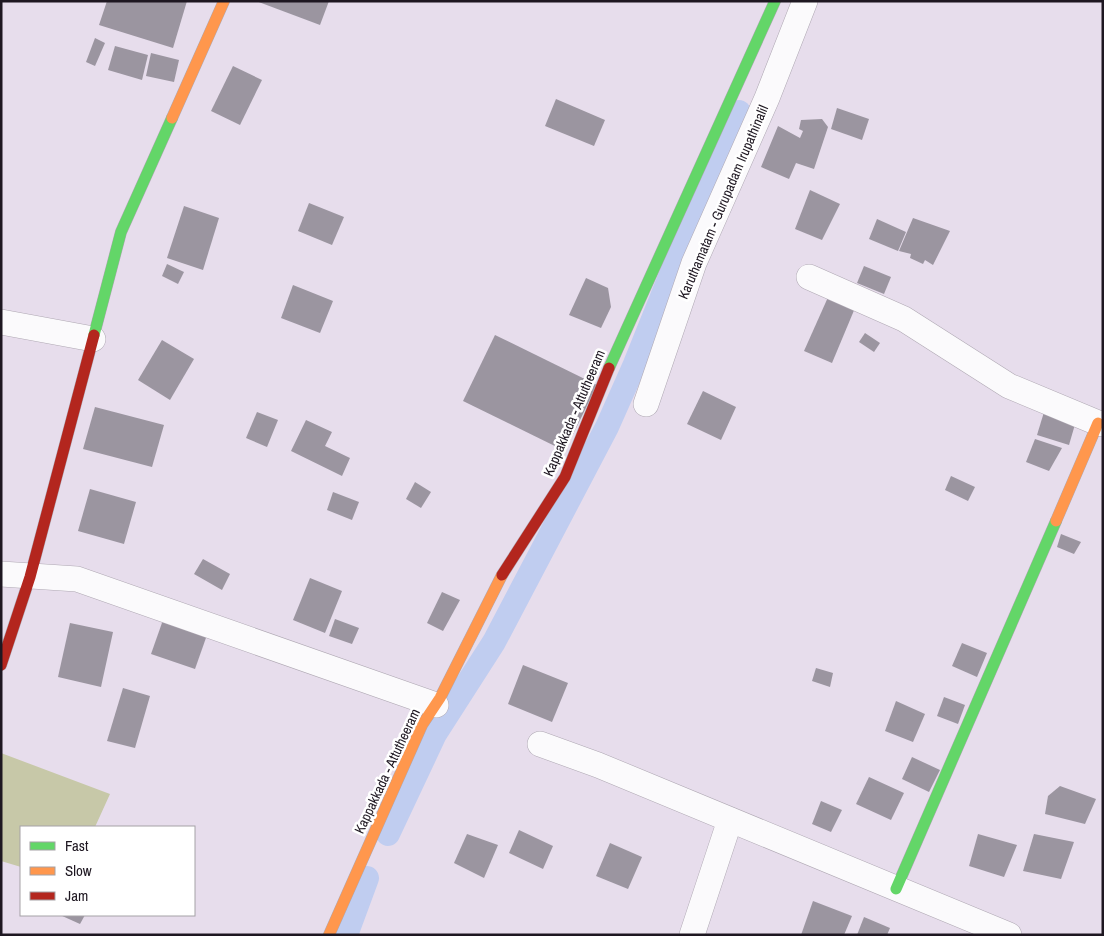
<svg xmlns="http://www.w3.org/2000/svg" width="1104" height="936" font-family="'Archivo Narrow',sans-serif">
  <style>
    .green { fill: #c7c8a8 }
    .lines { fill: none; stroke-linecap: round; stroke-linejoin: round }
    .canal { stroke: #c0cdf0; stroke-width: 24 }
    .building { fill: #9b95a0 }
    .street-casing { stroke: #afa8b3; stroke-width: 26 }
    .fast-casing { stroke: #afa8b3; stroke-width: 12 }
    .slow-casing { stroke: #afa8b3; stroke-width: 12 }
    .jam-casing { stroke: #afa8b3; stroke-width: 12 }
    .street { stroke: #fbfafc; stroke-width: 25 }
    .fast { stroke: #63d668; stroke-width: 11 }
    .slow { stroke: #ff974d; stroke-width: 11 }
    .jam { stroke: #b3261e; stroke-width: 11 }
    .labels { text-anchor: middle; dominant-baseline: central; stroke-width: 5; stroke-linejoin: round; paint-order: stroke }
    .street-label { font-size: 14px; fill: #1e1721; stroke: #fff }
  </style>
  <rect width="100%" height="100%" fill="#e7ddec"/>
  <path class="green" d="M 1,753 L 110,794 L 95,827 L 21,827 L 21,867 L 1,861 Z"/>
  <g class="lines">
    <g class="canal">
      <path d="M 388,834 L 435,734 L 494,642 L 607,427 L 635,364 L 688,232 L 739,112"/>
      <path d="M 346,935 L 367,878"/>
    </g>
  </g>
  <g class="building">
    <path d="M 107,1 L 187,1 L 173,48 L 99,25 Z"/>
    <path d="M 256,1 L 329,1 L 320,25 Z"/>
    <path d="M 95,38 L 105,43 L 95,66 L 86,62 Z"/>
    <path d="M 115,46 L 148,55 L 142,80 L 108,70 Z"/>
    <path d="M 151,53 L 179,60 L 174,82 L 146,76 Z"/>
    <path d="M 233,66 L 262,80 L 240,125 L 211,111 Z"/>
    <path d="M 556,99 L 605,120 L 594,146 L 545,126 Z"/>
    <path d="M 837,108 L 869,119 L 862,140 L 831,129 Z"/>
    <path d="M 822,119 L 828,127 L 814,169 L 796,163 L 789,179 L 761,167 L 778,126 L 800,138 L 803,131 L 799,129 L 801,120 Z"/>
    <path d="M 810,190 L 840,204 L 822,240 L 795,229 Z"/>
    <path d="M 309,203 L 344,217 L 332,245 L 298,231 Z"/>
    <path d="M 184,206 L 219,218 L 203,270 L 167,258 Z"/>
    <path d="M 913,218 L 950,231 L 933,265 L 925,260 L 923,264 L 910,258 L 911,254 L 899,251 Z"/>
    <path d="M 877,219 L 906,232 L 898,251 L 869,239 Z"/>
    <path d="M 167,264 L 184,272 L 178,284 L 162,276 Z"/>
    <path d="M 864,266 L 891,277 L 884,294 L 857,283 Z"/>
    <path d="M 586,278 L 608,288 L 611,307 L 601,328 L 569,315 Z"/>
    <path d="M 293,285 L 333,301 L 320,333 L 281,318 Z"/>
    <path d="M 829,295 L 855,308 L 832,363 L 804,351 Z"/>
    <path d="M 865,333 L 880,343 L 874,352 L 859,342 Z"/>
    <path d="M 495,335 L 597,385 L 565,451 L 463,401 Z"/>
    <path d="M 162,340 L 194,359 L 170,400 L 138,380 Z"/>
    <path d="M 703,391 L 736,407 L 721,440 L 687,424 Z"/>
    <path d="M 95,407 L 164,425 L 152,467 L 83,449 Z"/>
    <path d="M 257,412 L 278,420 L 267,447 L 246,438 Z"/>
    <path d="M 1044,412 L 1076,421 L 1069,445 L 1037,435 Z"/>
    <path d="M 306,420 L 332,432 L 325,446 L 350,458 L 342,476 L 291,451 Z"/>
    <path d="M 1035,439 L 1062,448 L 1049,471 L 1026,462 Z"/>
    <path d="M 951,476 L 975,487 L 968,501 L 945,490 Z"/>
    <path d="M 415,482 L 431,492 L 421,508 L 406,499 Z"/>
    <path d="M 90,489 L 136,502 L 124,544 L 78,531 Z"/>
    <path d="M 333,492 L 359,502 L 352,520 L 327,510 Z"/>
    <path d="M 1061,534 L 1081,542 L 1074,554 L 1057,547 Z"/>
    <path d="M 203,559 L 230,574 L 222,590 L 194,574 Z"/>
    <path d="M 310,578 L 342,591 L 325,633 L 293,620 Z"/>
    <path d="M 442,592 L 460,600 L 443,631 L 427,623 Z"/>
    <path d="M 335,619 L 359,628 L 352,644 L 329,636 Z"/>
    <path d="M 163,620 L 207,635 L 195,669 L 151,654 Z"/>
    <path d="M 70,623 L 113,632 L 101,687 L 58,677 Z"/>
    <path d="M 962,643 L 987,653 L 977,677 L 952,666 Z"/>
    <path d="M 523,665 L 568,683 L 552,722 L 508,704 Z"/>
    <path d="M 816,668 L 833,673 L 830,687 L 812,681 Z"/>
    <path d="M 123,688 L 150,696 L 135,748 L 107,741 Z"/>
    <path d="M 944,697 L 965,705 L 958,724 L 937,716 Z"/>
    <path d="M 896,701 L 925,714 L 913,742 L 885,731 Z"/>
    <path d="M 912,757 L 940,770 L 929,792 L 902,779 Z"/>
    <path d="M 869,777 L 904,793 L 891,820 L 856,804 Z"/>
    <path d="M 1060,786 L 1096,799 L 1085,824 L 1045,814 L 1048,796 Z"/>
    <path d="M 821,801 L 842,810 L 831,832 L 812,824 Z"/>
    <path d="M 519,830 L 553,846 L 543,869 L 509,853 Z"/>
    <path d="M 467,834 L 498,845 L 484,878 L 454,863 Z"/>
    <path d="M 978,834 L 1017,845 L 1004,877 L 969,866 Z"/>
    <path d="M 1034,834 L 1074,842 L 1061,879 L 1023,871 Z"/>
    <path d="M 610,843 L 642,857 L 628,889 L 596,876 Z"/>
    <path d="M 813,901 L 852,916 L 844,935 L 801,935 Z"/>
    <path d="M 60,915 L 85,915 L 80,924 Z"/>
    <path d="M 864,917 L 890,928 L 887,935 L 857,935 Z"/>
  </g>
  <g class="lines">
    <g class="street-casing">
      <g id="street">
        <path d="M 809,277 L 904,319 L 1009,386 L 1098,423 L 1103,424"/>
        <path d="M 1,322 L 93,339"/>
        <path d="M 646,404 L 694,263 L 767,98 L 805,1"/>
        <path d="M 1,574 L 77,579 L 436,705"/>
        <path d="M 540,744 L 598,765 L 1009,935"/>
        <path d="M 692,935 L 730,820"/>
      </g>
    </g>
    <g class="fast-casing">
      <g id="fast">
        <path d="M 94,335 L 121,232 L 172,118"/>
        <path d="M 609,368 L 775,1"/>
        <path d="M 896,889 L 1056,521"/>
      </g>
    </g>
    <g class="slow-casing">
      <g id="slow">
        <path d="M 172,118 L 224,1"/>
        <path d="M 1056,521 L 1098,423"/>
        <path d="M 329,935 L 422,725 L 440,698 L 502,575"/>
      </g>
    </g>
    <g class="jam-casing">
      <g id="jam">
        <path d="M 502,575 L 565,477 L 609,368"/>
        <path d="M 1,665 L 30,577 L 94,335"/>
      </g>
    </g>
    <use href="#street" class="street"/>
    <use href="#fast" class="fast"/>
    <use href="#slow" class="slow"/>
    <use href="#jam" class="jam"/>
  </g>
  <g class="labels">
    <g class="street-label">
      <text transform="translate(723 202) rotate(-67)">Karuthamatam - Gurupadam Irupathinalil</text>
      <text transform="translate(574 413) rotate(-67)">Kappakkada - Attutheeram</text>
      <text transform="translate(387 771) rotate(-65)">Kappakkada - Attutheeram</text>
    </g>
  </g>
  <rect width="1104" height="936" fill="none" stroke="#1e1721" stroke-width="5"/>
  <rect x="20" y="826" width="175" height="90" fill="#ffffff" stroke="#a5a2a6"/>
  <rect x="30" y="842" width="25" height="8" fill="#63d668" stroke="#a5a2a6"/>
  <text x="65" y="851" font-size="15" fill="#1e1721">Fast</text>
  <rect x="30" y="867" width="25" height="8" fill="#ff974d" stroke="#a5a2a6"/>
  <text x="65" y="876" font-size="15" fill="#1e1721">Slow</text>
  <rect x="30" y="892" width="25" height="8" fill="#b3261e" stroke="#a5a2a6"/>
  <text x="65" y="901" font-size="15" fill="#1e1721">Jam</text>
</svg>
